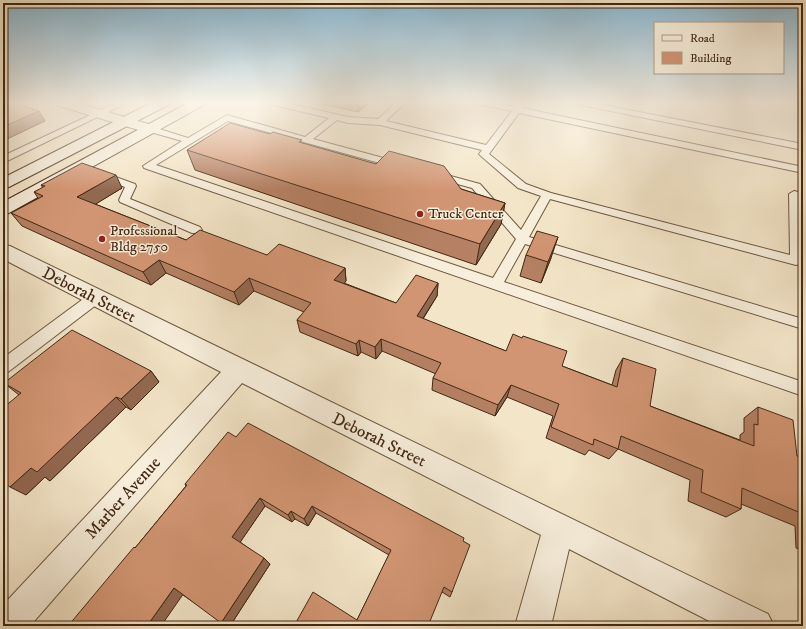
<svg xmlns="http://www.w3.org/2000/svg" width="806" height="629" font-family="'IM FELL DW Pica',serif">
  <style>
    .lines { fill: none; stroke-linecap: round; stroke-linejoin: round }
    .service-casing { stroke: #6e5741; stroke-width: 2 }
    .minor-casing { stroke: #6e5741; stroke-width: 2 }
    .tertiary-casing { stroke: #6e5741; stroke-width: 2 }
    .secondary-casing { stroke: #422814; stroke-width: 2 }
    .service { fill: #f7eedb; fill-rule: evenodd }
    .minor { fill: #f7eedb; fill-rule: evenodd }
    .tertiary { fill: #f7eedb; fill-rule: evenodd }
    .secondary { fill: #f7eedb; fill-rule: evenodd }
    .wall { fill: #b58063; stroke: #422814 }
    .shaded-wall { fill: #936850; stroke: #422814 }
    .building { fill: #d29573; stroke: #422814 }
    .poi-dot { fill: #8f2418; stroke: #f7eedb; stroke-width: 1.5 }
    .labels { text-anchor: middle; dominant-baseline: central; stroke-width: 3; stroke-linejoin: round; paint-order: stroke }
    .poi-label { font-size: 14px; fill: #422814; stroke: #f7eedb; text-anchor: start }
    .near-street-label { font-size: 17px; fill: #422814; stroke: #f7eedb }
  </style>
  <rect width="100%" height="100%" fill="#f3e5c8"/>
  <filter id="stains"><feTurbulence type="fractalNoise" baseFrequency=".005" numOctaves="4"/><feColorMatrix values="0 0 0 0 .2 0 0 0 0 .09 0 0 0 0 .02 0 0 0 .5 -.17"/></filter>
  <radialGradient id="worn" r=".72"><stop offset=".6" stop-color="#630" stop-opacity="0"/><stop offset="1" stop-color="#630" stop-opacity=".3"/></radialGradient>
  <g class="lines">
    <g class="service-casing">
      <g id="service">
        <path d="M 118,102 L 128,102 L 3,163 L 3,156 Z"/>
        <path d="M 268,102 L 282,102 L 348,117 L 378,119 L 397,102 L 406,102 L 386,121 L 486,145 L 512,111 L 477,104 L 476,102 L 491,102 L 515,107 L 519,102 L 527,102 L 522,108 L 803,167 L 803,173 L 519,113 L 489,154 L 526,184 L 551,193 L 790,255 L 789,194 L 794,191 L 803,193 L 803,199 L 800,198 L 802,261 L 800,264 L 796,265 L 550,199 L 529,237 L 803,319 L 803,329 L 525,244 L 504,282 L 803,382 L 803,396 L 144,168 L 143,166 L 182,141 L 147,131 L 146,129 L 147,127 L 153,127 L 188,138 L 227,115 L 305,137 L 329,118 L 269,104 ZM 337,120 L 348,123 L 380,125 L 482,150 L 479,154 L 481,156 L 518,188 L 541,196 L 521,230 L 480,184 L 436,172 L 431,175 L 432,177 L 472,188 L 516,239 L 493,278 L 156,165 L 228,121 L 394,167 L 402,167 L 403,165 L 402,163 L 313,139 Z"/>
        <path d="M 572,102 L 588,102 L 803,144 L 803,150 L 576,104 Z"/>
        <path d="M 102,172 L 135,184 L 136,186 L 130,199 L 200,227 L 202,230 L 200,233 L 192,233 L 120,202 L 119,200 L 125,187 L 98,177 L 97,175 Z"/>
        <path d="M 95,293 L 100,294 L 102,298 L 100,302 L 8,372 L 3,373 L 3,358 L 90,294 Z"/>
      </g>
    </g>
    <g class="minor-casing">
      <path id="minor" d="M 3,245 L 10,246 L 768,614 L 774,626 L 719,626 L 569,549 L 551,626 L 515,626 L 541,535 L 242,383 L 30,626 L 3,626 L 3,605 L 221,372 L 3,259 Z"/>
    </g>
    <g class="tertiary-casing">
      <path id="tertiary" d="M 55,102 L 74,102 L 155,126 L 157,129 L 155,132 L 150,133 L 145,132 L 56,105 Z"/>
    </g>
    <g class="secondary-casing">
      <g id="secondary">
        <path d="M 153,102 L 169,102 L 168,105 L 9,187 L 3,189 L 3,178 Z"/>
        <path d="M 190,102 L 205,102 L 204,105 L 9,213 L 3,214 L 3,202 Z"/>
      </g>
    </g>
    <use href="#service" class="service"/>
    <use href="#minor" class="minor"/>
    <use href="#tertiary" class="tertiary"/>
    <use href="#secondary" class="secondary"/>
  </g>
  <g class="wall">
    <path d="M 314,102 L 371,102 L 358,112 Z"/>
    <path d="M 270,134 L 302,143 L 461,189 L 505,203 L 501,224 L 476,265 L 195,170 L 187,150 Z"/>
    <path d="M 41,185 L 122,188 L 95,204 L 186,240 L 267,255 L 345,268 L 346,281 L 344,283 L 396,303 L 438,283 L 437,296 L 423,319 L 506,351 L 562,366 L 612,385 L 616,370 L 623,358 L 650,406 L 740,440 L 740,435 L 744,432 L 744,418 L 758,407 L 797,456 L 803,458 L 803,551 L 796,548 L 795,526 L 741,504 L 741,509 L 726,517 L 688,501 L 690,480 L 618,449 L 609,459 L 589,450 L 585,455 L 546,438 L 553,416 L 507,397 L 495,416 L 432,390 L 433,378 L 436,374 L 382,351 L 376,359 L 361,352 L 358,356 L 300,332 L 297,320 L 304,312 L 254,291 L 239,305 L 166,273 L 151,285 L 22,226 L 11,213 L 38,198 L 34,192 L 43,188 Z"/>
    <path d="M 526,255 L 551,258 L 541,283 L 520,276 Z"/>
    <path d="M 151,371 L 159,382 L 131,410 L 126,407 L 50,481 L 45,477 L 26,495 L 19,395 L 4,383 Z"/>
    <path d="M 236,437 L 463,541 L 452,592 L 450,597 L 442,592 L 357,620 L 389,555 L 316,513 L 308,526 L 295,519 L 292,522 L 265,506 L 240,542 L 270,564 L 230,626 L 228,626 L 183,595 L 135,548 L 186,486 L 185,484 Z"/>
    <path d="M 603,624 L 608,626 L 597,626 Z"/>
  </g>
  <g class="shaded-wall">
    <path d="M 357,102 L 371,102 L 358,112 Z"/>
    <path d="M 39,111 L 45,121 L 3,141 L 3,127 Z"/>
    <path d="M 116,175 L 122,188 L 86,210 L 77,197 Z"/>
    <path d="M 505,203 L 501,224 L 476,265 L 480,244 Z"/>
    <path d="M 558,237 L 551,258 L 541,283 L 548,262 Z"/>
    <path d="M 159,260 L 166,273 L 151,285 L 143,272 Z"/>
    <path d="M 345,268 L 346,281 L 337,293 L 334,280 Z"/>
    <path d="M 249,278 L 254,291 L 239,305 L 234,292 Z"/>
    <path d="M 438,283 L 437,296 L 416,329 L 417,316 Z"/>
    <path d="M 381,339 L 382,351 L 376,359 L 375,347 Z"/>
    <path d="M 359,340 L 361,352 L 358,356 L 356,344 Z"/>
    <path d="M 151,371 L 159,382 L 131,410 L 121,399 Z"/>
    <path d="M 511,385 L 507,397 L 495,416 L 498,405 Z"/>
    <path d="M 116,397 L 126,407 L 50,481 L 45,477 L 26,495 L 10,487 L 31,468 Z"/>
    <path d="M 260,498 L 265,506 L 239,544 L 232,537 Z"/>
    <path d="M 312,506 L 316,513 L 308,526 L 304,519 Z"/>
    <path d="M 291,511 L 295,519 L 292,522 L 288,515 Z"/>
    <path d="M 264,558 L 270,564 L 230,626 L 228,626 L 221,623 Z"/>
    <path d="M 174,588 L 184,593 L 161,626 L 147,626 Z"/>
  </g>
  <g class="building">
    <path d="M 3,102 L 12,102 L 39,111 L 3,127 Z"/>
    <path d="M 230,123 L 270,134 L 273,132 L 302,140 L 299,142 L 376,164 L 389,151 L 444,166 L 461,189 L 505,203 L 480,244 L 187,150 Z"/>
    <path d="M 82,163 L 116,175 L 77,197 L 186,240 L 200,230 L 267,255 L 279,244 L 345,268 L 334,280 L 396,303 L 416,275 L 438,283 L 417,316 L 506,351 L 513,334 L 522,338 L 523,336 L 567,351 L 562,366 L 617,387 L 623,358 L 656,369 L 650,406 L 754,446 L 754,424 L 758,425 L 758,407 L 793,420 L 797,456 L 803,458 L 803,514 L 742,488 L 741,509 L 701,492 L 703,470 L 621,436 L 618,449 L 594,439 L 593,445 L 551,427 L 559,404 L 511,385 L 498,405 L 433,378 L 441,363 L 381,339 L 375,347 L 359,340 L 356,344 L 297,320 L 311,303 L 249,278 L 234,292 L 159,260 L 143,272 L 11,213 L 43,196 L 34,192 L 45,186 L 41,185 Z"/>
    <path d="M 537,231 L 558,237 L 548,262 L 526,255 Z"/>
    <path d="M 72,330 L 151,371 L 121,399 L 116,397 L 37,472 L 31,468 L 10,487 L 3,482 L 3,408 L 21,393 L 4,383 Z"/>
    <path d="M 248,423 L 464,538 L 463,541 L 470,545 L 452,592 L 444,587 L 428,626 L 294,626 L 313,592 L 357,620 L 391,550 L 312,506 L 304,519 L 291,511 L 288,515 L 260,498 L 232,537 L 264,558 L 221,623 L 174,588 L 147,626 L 68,626 L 134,547 L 135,548 L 187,485 L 185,484 L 228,432 L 236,437 Z"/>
    <path d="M 603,624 L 608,626 L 603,626 Z"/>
  </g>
  <linearGradient id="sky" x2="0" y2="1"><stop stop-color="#89b8d3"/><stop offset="0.54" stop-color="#faf3e6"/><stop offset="1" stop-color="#faf3e6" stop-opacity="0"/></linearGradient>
  <rect width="806" height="190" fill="url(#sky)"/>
  <g class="poi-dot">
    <circle cx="420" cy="214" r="4"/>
    <circle cx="102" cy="239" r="4"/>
  </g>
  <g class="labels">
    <g class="poi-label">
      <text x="428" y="214">Truck Center</text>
      <text x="110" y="231">Professional<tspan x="110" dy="16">Bldg 2750</tspan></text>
    </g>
    <g class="near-street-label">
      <text transform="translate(89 295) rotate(27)">Deborah Street</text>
      <text transform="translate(379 440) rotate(26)">Deborah Street</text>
      <text transform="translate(123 498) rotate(-48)">Marber Avenue</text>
    </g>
  </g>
  <rect width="806" height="629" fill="none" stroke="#f3e5c8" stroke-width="16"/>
  <rect x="4" y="4" width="798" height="621" fill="none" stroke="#422814" stroke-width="2"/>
  <rect x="8" y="8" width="790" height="613" fill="none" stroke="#422814"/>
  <rect x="654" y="22" width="130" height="52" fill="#f7eedb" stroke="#af9f8b"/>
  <rect x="662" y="35" width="20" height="6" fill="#f7eedb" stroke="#af9f8b"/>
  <text x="690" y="42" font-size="12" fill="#422814">Road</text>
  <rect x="662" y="52" width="20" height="12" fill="#d29573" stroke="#af9f8b"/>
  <text x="690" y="62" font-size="12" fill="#422814">Building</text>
  <rect width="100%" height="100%" filter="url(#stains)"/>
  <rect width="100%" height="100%" fill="url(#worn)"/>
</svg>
